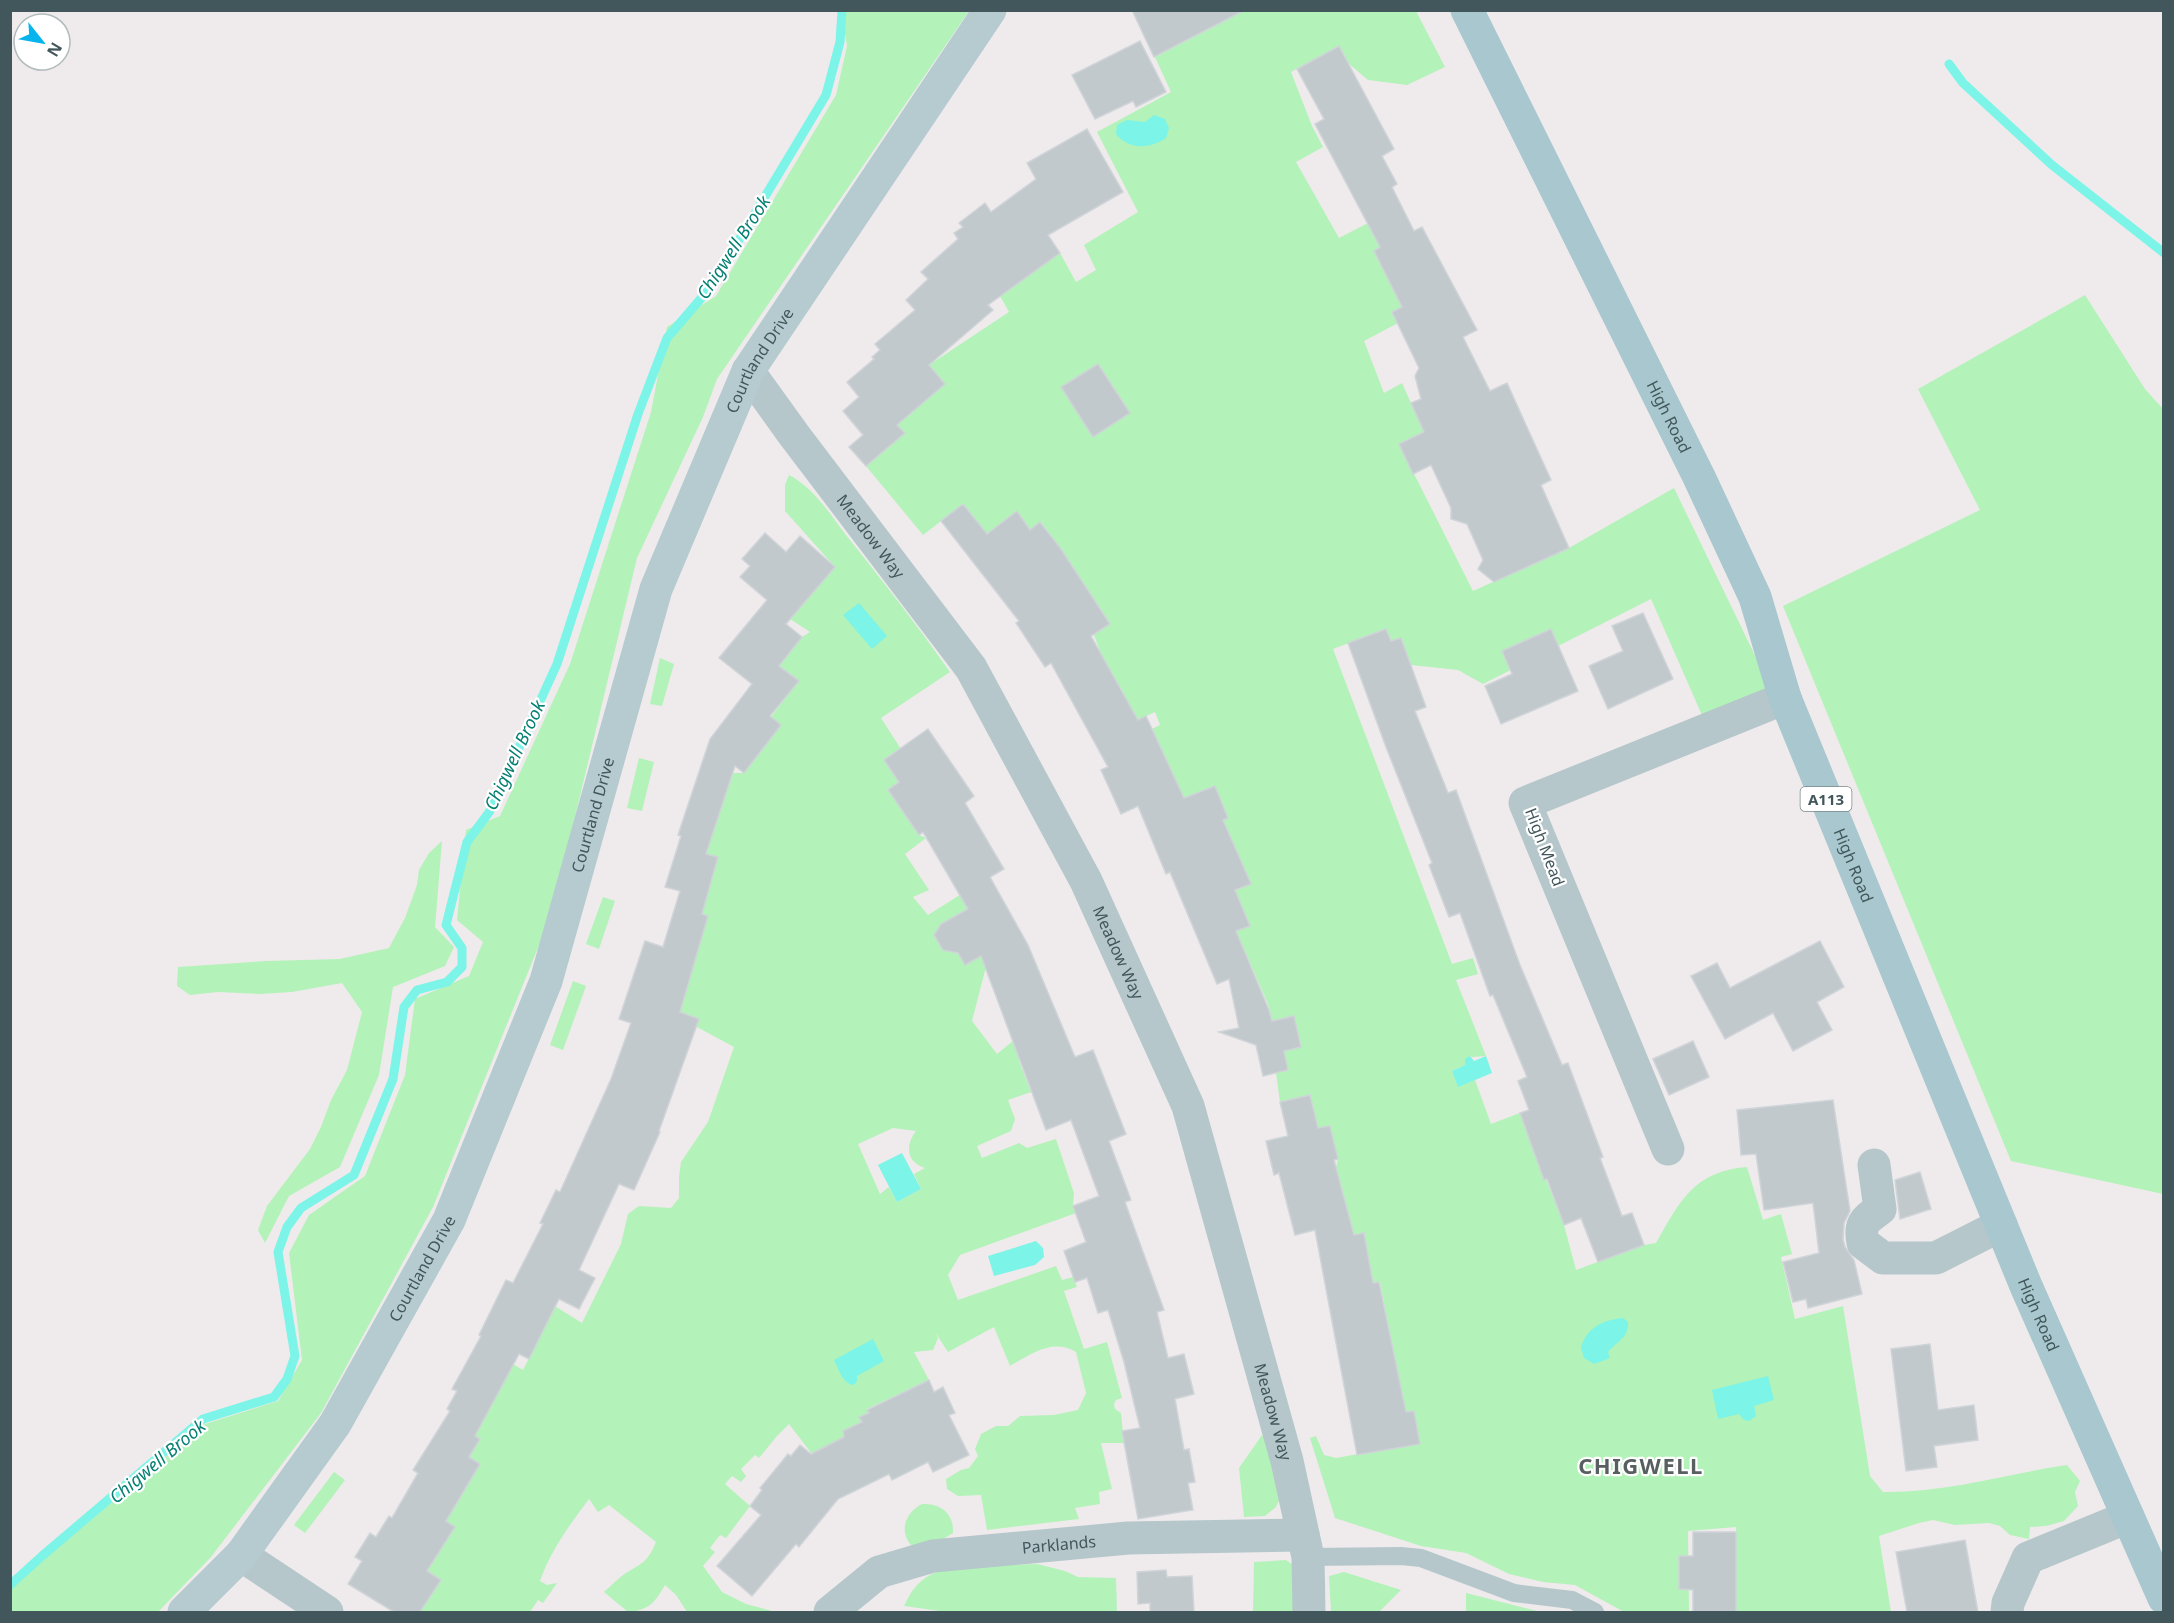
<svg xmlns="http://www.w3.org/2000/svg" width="2174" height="1623" font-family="'Noto Sans',sans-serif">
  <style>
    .green { fill: #b3f2b8; fill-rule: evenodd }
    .water { fill: #7cf4e7 }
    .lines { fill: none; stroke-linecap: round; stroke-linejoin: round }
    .stream { stroke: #7cf4e7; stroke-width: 9 }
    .building { fill: #c2c9cc; stroke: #cfd4d8; stroke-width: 1.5 }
    .lane { stroke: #b5c7cb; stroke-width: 18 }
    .street { stroke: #b5c7cb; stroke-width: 33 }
    .secondary { stroke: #b5cbd0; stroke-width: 33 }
    .primary { stroke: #a8c7ce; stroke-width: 33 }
    .labels { text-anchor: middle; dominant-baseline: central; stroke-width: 4.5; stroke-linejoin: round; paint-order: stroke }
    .shield { fill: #fff; stroke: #7b898c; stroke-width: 1.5 }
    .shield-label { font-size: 15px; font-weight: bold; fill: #42575b }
    .street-label { font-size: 16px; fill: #42575b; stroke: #fff }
    .water-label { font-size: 18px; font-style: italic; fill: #058073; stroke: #fff }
    .district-label { font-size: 22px; font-weight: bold; letter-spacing: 1.5px; fill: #585f61; stroke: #fff }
  </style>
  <rect width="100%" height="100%" fill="#efebec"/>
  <g class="green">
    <path d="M 841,11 L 969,11 L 717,379 L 703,417 L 637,558 L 552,913 L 433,1207 L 321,1413 L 211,1557 L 158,1612 L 11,1612 L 10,1588 L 205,1424 L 278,1401 L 302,1360 L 289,1253 L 309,1215 L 365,1176 L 405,1075 L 415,999 L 469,976 L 483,942 L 457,920 L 466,830 L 500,816 L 570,664 L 651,412 L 667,327 L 716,296 L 836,95 L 847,46 Z"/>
    <path d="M 1224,11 L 1416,11 L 1445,67 L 1407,85 L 1368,80 L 1348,63 L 1339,46 L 1291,72 L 1312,126 L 1323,147 L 1296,162 L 1339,238 L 1368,223 L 1380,247 L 1374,251 L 1410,303 L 1398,323 L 1364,341 L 1384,393 L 1402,383 L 1424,432 L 1399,444 L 1473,591 L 1569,548 L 1674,488 L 1777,701 L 1708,729 L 1651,599 L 1483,684 L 1458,670 L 1411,665 L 1401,638 L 1391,641 L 1386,629 L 1333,649 L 1452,964 L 1473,958 L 1478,974 L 1456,980 L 1486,1056 L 1472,1057 L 1470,1056 L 1465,1065 L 1452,1071 L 1458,1086 L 1475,1080 L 1491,1124 L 1520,1113 L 1564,1225 L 1576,1270 L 1644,1245 L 1656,1243 C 1680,1201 1694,1171 1747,1167 L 1763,1220 L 1781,1214 L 1792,1254 L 1781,1257 L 1795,1319 L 1843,1306 L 1870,1476 L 1883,1492 C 1945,1493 2006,1474 2067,1465 L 2080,1481 L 2075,1492 L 2078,1506 L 2064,1521 L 2046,1526 L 2030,1527 L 2029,1539 L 2010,1535 L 2000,1526 L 1989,1523 L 1955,1525 L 1933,1520 L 1919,1523 L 1879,1536 L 1891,1612 L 1736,1612 L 1736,1527 L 1688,1531 L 1689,1612 L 1624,1612 L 1575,1585 L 1543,1582 L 1509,1574 L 1466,1553 L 1421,1546 L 1335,1518 L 1310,1438 L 1316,1436 L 1324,1455 L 1336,1458 L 1420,1443 L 1414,1411 L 1386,1416 L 1382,1395 L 1402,1392 L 1398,1373 L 1371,1378 L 1393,1350 L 1380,1282 L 1373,1283 L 1364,1234 L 1354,1235 L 1336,1167 L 1338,1159 L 1330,1126 L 1318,1128 L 1310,1095 L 1280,1102 L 1276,1073 L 1288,1070 L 1284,1051 L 1301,1046 L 1294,1017 L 1272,1021 L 1268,1004 L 1236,931 L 1249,925 L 1235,890 L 1250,884 L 1217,823 L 1228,818 L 1215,786 L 1183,799 L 1152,729 L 1160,725 L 1155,712 L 1137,720 L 1101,654 L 1094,635 L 1110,623 L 1063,552 L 1041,522 L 1030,530 L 1016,512 L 987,534 L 963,504 L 923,535 L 866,466 L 904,433 L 897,425 L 915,409 L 929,365 L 1009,312 L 1000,296 L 1060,253 L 1076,282 L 1096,270 L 1084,245 L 1138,212 L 1097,132 L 1171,92 L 1155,57 L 1227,20 Z"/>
    <path d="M 2085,295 L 2145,389 L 2163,409 L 2163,1194 L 2011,1161 L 1783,606 L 1980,510 L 1918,389 Z"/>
    <path d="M 789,475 C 813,487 830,514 846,535 C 882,580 917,625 950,672 L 881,718 L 901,749 L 884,760 L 899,782 L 888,790 L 919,835 L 926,838 L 905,854 L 929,890 L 913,897 L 928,915 L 971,888 L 982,901 L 935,935 L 943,950 L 958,953 L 965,965 L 982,955 L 987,963 L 972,1021 L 997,1054 L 1013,1041 L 1044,1051 L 1019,1061 L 1031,1092 L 1008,1100 L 1015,1119 L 1011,1131 L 977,1146 L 982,1158 L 1019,1143 L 1027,1148 L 1056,1139 L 1074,1193 L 1073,1206 L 1076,1213 L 960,1255 L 948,1275 L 958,1300 L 1056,1266 L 1062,1280 L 1073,1277 L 1077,1287 L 1064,1291 L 1084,1349 L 1107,1342 L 1122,1398 L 1116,1400 L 1114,1404 L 1115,1409 L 1121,1413 L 1124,1443 L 1101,1443 L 1112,1489 L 1099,1492 L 1100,1504 L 1075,1508 L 1079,1519 L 987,1530 L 981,1495 L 958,1496 L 947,1489 L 946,1479 L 961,1470 L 969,1468 L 978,1456 L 975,1449 L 981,1434 L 996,1426 L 1008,1426 L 1020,1416 L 1054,1415 L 1078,1410 L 1086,1393 L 1076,1352 C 1053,1338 1031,1354 1010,1366 L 994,1327 L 948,1352 L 935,1332 L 938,1338 L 933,1350 L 914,1352 L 929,1380 L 867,1409 L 869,1413 L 859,1417 L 862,1422 L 844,1437 L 812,1454 L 789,1424 L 777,1436 L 759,1458 L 755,1455 L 741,1469 L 746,1476 L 741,1482 L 732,1476 L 725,1484 L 750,1506 L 726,1538 L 720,1535 L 710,1548 L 715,1552 L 703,1566 L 722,1592 L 746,1604 L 776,1612 L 687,1612 L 676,1595 L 665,1585 C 655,1602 650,1610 628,1612 L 604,1592 C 611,1586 618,1578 626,1573 C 643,1563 648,1561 656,1542 L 609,1505 L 598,1512 L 589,1499 C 570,1524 550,1552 540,1581 L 547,1585 L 557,1583 L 543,1603 L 538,1600 L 530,1612 L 420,1612 L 441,1581 L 427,1571 L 455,1527 L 429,1511 L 480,1464 L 469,1457 L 480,1439 L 474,1435 L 480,1427 L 513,1364 L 523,1370 L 550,1317 L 534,1293 L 582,1323 L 621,1244 L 628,1214 L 639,1206 L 671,1208 L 679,1198 L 679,1177 L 681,1162 L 708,1122 L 734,1047 L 697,1027 L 699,1019 L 680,1012 L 685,993 L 688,910 L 706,898 L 718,858 L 706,854 L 733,773 L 744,773 L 781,725 L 771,717 L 798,681 L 779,666 L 802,637 L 810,632 L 790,619 L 835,567 L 785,511 L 785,485 ZM 893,1128 L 916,1131 C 905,1145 906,1162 925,1168 L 914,1174 L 921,1189 L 897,1202 L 889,1187 L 880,1194 L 858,1144 Z"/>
    <path d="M 660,658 L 674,664 L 662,706 L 650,704 Z"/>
    <path d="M 639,758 L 654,762 L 642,811 L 627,808 Z"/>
    <path d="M 442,841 L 435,927 L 454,947 L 445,966 L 393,987 L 379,1075 L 340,1167 L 289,1196 L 265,1243 L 258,1230 L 267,1206 L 310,1149 L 321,1127 L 331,1100 L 347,1070 L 362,1012 L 342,983 L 292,992 L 260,994 L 218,992 L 190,995 L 177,986 L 178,967 L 266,961 L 340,959 L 389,948 L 405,918 L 417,885 L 419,870 L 429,853 Z"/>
    <path d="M 603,897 L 615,901 L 599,949 L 586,944 Z"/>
    <path d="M 573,981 L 586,986 L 563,1050 L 550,1045 Z"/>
    <path d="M 1262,1435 L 1267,1440 L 1281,1496 L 1276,1507 L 1265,1516 L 1244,1517 L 1239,1468 Z"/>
    <path d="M 334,1472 L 345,1480 L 305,1533 L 294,1525 Z"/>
    <path d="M 922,1504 C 941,1503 954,1514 953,1533 L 940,1541 L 915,1549 C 898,1534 903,1514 922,1504 Z"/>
    <path d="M 1286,1560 L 1297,1568 L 1297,1612 L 1253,1612 L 1254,1562 Z"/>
    <path d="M 1037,1564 L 1065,1571 L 1078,1577 L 1116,1578 L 1117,1612 L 947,1612 L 904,1606 C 910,1593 917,1582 930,1575 C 946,1565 1015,1565 1037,1564 Z"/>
    <path d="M 1344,1572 L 1401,1590 L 1379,1612 L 1331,1612 L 1329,1576 Z"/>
    <path d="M 1466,1593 L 1541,1612 L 1466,1612 Z"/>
  </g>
  <g class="water">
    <path d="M 1154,115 L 1165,119 L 1169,128 L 1166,138 C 1150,149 1129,150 1116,134 L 1117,125 L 1127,120 L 1145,122 Z"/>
    <path d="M 859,603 L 887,636 L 872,649 L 843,615 Z"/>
    <path d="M 1470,1056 L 1474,1061 L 1486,1056 L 1492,1073 L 1458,1087 L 1452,1071 L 1465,1065 L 1465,1059 Z"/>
    <path d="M 902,1153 L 921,1189 L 897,1202 L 878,1165 Z"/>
    <path d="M 1036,1241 L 1043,1248 L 1044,1257 L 1035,1265 L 994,1276 L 988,1256 Z"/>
    <path d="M 1623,1318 L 1628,1322 C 1629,1338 1616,1342 1608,1352 L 1610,1358 L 1594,1364 L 1584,1358 L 1581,1347 C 1587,1328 1602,1320 1623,1318 Z"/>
    <path d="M 873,1339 L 884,1361 L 857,1376 L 857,1381 L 854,1385 C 843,1384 839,1370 834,1360 Z"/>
    <path d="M 1768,1376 L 1774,1400 L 1754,1406 L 1756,1416 L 1749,1421 L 1744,1420 L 1739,1414 L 1718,1419 L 1712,1390 Z"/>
  </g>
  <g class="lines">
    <g class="stream">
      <path d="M 1949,64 L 1963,83 L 2052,165 L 2164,253"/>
      <path d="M 10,1585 L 42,1556 L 203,1419 L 274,1397 L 287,1379 L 295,1356 L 278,1252 L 287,1227 L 301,1208 L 354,1175 L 393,1079 L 404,1007 L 417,990 L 447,982 L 462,967 L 462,948 L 446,925 L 467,842 L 490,811 L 557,664 L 638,414 L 667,338 L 710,288 L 826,95 L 840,42 L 842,10"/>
    </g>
  </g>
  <g class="building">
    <path d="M 1132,10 L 1245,10 L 1154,57 Z"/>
    <path d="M 1140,41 L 1166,92 L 1136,107 L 1133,101 L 1095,119 L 1072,75 Z"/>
    <path d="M 1339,46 L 1394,149 L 1382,156 L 1397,184 L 1392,187 L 1414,231 L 1422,227 L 1477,330 L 1463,337 L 1490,391 L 1507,383 L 1551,480 L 1541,485 L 1569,548 L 1494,582 L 1478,569 L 1483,560 L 1467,524 L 1451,519 L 1451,508 L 1431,465 L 1413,474 L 1399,444 L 1424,432 L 1411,403 L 1421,399 L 1415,376 L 1419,368 L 1392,312 L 1402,307 L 1374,251 L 1380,247 L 1315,124 L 1324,119 L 1297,69 Z"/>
    <path d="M 1087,129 L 1123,192 L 1048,235 L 1060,253 L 988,305 L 993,310 L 929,365 L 945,384 L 897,425 L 905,433 L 866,466 L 849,447 L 863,435 L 843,411 L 859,397 L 847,382 L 874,359 L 872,357 L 880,350 L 875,344 L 915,310 L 906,300 L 928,279 L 921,272 L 958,239 L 954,233 L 963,227 L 959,223 L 985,203 L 991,212 L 1036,179 L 1027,163 Z"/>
    <path d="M 1098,364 L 1130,413 L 1093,437 L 1061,387 Z"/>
    <path d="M 963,504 L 987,534 L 1017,511 L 1030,530 L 1040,522 L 1061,549 L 1110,624 L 1091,636 L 1138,720 L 1146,716 L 1184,798 L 1215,786 L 1228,818 L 1223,820 L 1251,884 L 1235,890 L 1250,926 L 1236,931 L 1269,1010 L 1272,1021 L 1294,1016 L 1301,1047 L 1284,1051 L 1288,1070 L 1263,1076 L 1256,1045 L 1219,1032 L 1239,1028 L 1229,979 L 1217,984 L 1170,872 L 1166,874 L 1138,806 L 1121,814 L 1101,770 L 1108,767 L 1051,663 L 1045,667 L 1016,623 L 1019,621 L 941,521 Z"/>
    <path d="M 765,533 L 786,552 L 800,536 L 835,567 L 786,624 L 802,637 L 779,666 L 799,681 L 770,716 L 781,725 L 744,773 L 735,766 L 706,854 L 718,857 L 702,914 L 708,916 L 680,1012 L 699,1019 L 659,1131 L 660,1132 L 634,1190 L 619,1184 L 579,1270 L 595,1278 L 579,1309 L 559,1299 L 529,1359 L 519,1354 L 475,1436 L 480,1439 L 469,1457 L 480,1464 L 446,1521 L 455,1527 L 427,1571 L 441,1580 L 420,1612 L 394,1612 L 348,1584 L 362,1561 L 355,1557 L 370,1533 L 376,1537 L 389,1516 L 392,1518 L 418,1473 L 413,1470 L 450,1411 L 447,1409 L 457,1391 L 452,1389 L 481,1336 L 479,1335 L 506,1280 L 513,1283 L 543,1224 L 540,1223 L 556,1190 L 560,1192 L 611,1079 L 631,1023 L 619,1019 L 645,941 L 663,947 L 680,891 L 665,887 L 681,836 L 678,835 L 710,739 L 752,684 L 719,658 L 767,600 L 740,577 L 750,566 L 742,559 Z"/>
    <path d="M 1643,613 L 1673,679 L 1608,709 L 1589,666 L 1623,651 L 1612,626 Z"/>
    <path d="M 1386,629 L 1391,641 L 1401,638 L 1426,707 L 1415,711 L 1448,793 L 1456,790 L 1520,965 L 1562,1065 L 1568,1063 L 1603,1157 L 1600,1158 L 1622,1216 L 1632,1213 L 1644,1245 L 1598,1262 L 1581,1218 L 1564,1225 L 1547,1179 L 1544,1180 L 1520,1113 L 1529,1110 L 1518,1081 L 1527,1077 L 1493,995 L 1490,996 L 1460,913 L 1449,917 L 1429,865 L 1432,863 L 1386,747 L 1348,643 Z"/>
    <path d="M 1551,629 L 1578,691 L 1501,724 L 1485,686 L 1512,674 L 1502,651 Z"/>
    <path d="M 928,729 L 974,796 L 965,803 L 1004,869 L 990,877 L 1028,945 L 1075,1057 L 1093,1050 L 1126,1134 L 1109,1141 L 1131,1200 L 1125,1202 L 1164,1310 L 1157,1312 L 1168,1358 L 1184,1354 L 1194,1394 L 1175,1399 L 1184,1450 L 1189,1449 L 1195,1482 L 1188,1483 L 1193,1510 L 1138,1519 L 1122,1431 L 1140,1428 L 1124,1362 L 1108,1310 L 1098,1313 L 1087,1278 L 1075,1282 L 1064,1251 L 1086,1242 L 1073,1206 L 1099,1196 L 1071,1120 L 1046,1130 L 981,956 L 965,965 L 958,953 L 943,950 L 934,935 L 941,924 L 968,909 L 923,832 L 919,835 L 888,790 L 899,782 L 884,760 Z"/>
    <path d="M 1820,941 L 1844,987 L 1817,1002 L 1832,1030 L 1793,1051 L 1773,1013 L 1725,1039 L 1691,976 L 1717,963 L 1730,988 Z"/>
    <path d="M 1693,1041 L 1709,1077 L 1669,1095 L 1653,1059 Z"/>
    <path d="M 1310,1095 L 1318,1128 L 1330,1126 L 1338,1159 L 1334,1160 L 1354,1235 L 1364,1233 L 1373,1283 L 1379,1282 L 1406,1412 L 1414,1411 L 1420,1444 L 1357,1455 L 1315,1230 L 1295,1235 L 1279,1173 L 1274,1175 L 1266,1141 L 1288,1136 L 1280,1102 Z"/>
    <path d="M 1833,1100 L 1850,1211 L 1844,1223 L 1843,1239 L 1845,1247 L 1854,1260 L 1862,1294 L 1808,1308 L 1806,1299 L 1793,1302 L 1783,1262 L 1819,1253 L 1813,1203 L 1764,1210 L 1756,1154 L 1741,1155 L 1737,1110 Z"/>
    <path d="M 1920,1172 L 1931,1209 L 1900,1219 L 1895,1180 Z"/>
    <path d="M 1930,1344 L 1938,1410 L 1974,1405 L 1978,1440 L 1934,1446 L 1937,1467 L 1906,1471 L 1891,1349 Z"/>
    <path d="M 929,1380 L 934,1392 L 943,1387 L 955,1413 L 949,1415 L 969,1455 L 933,1472 L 928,1462 L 892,1480 L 889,1474 L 838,1499 L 799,1547 L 796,1544 L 752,1596 L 717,1566 L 761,1515 L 750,1506 L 762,1490 L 760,1488 L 788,1454 L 791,1456 L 800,1445 L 811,1454 L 844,1437 L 843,1431 L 862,1422 L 859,1417 L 869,1413 L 867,1410 Z"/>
    <path d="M 1693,1532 L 1736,1532 L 1736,1612 L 1693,1612 L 1693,1590 L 1679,1589 L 1679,1556 L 1693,1556 Z"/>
    <path d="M 1965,1540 L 1978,1612 L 1907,1612 L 1896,1552 Z"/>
    <path d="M 1166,1570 L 1167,1577 L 1192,1576 L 1194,1612 L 1150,1612 L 1150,1603 L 1138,1604 L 1137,1572 Z"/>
  </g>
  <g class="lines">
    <path class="lane" d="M 1308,1557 L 1401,1556 L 1421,1558 L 1514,1593 L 1572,1600 L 1595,1612"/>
    <g class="street">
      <path id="s1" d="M 748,371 L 794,435 L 971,668 L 1086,881 L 1188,1106 L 1287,1461 L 1308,1557 L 1309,1612"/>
      <path d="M 1668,1149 L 1525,803 L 1785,698"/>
      <path d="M 1874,1165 L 1880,1209 C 1865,1220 1859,1223 1863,1243 L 1883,1258 L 1936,1258 L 2001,1225"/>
      <path d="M 241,1555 L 327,1612"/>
      <path id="s2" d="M 830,1612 L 879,1572 L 933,1556 L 1128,1538 L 1303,1535"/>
      <path d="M 2007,1612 L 2008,1603 L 2028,1558 L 2128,1517"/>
    </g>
    <path class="secondary" id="s3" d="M 184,1612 L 241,1555 L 335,1424 L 449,1220 L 546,981 L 656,589 L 748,371 L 990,10"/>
    <path class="primary" id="s4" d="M 1467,10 L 1699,477 L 1755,597 L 1785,698 L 2026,1286 L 2164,1598"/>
  </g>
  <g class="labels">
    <rect class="shield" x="1800.5" y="787" width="51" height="24" rx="4.5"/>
    <g class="shield-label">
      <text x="1826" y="799">A113</text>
    </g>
    <g class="street-label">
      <text stroke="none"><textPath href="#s3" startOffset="1392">Courtland Drive</textPath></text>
      <text stroke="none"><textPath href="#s4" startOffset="454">High Road</textPath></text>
      <text stroke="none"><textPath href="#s1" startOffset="206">Meadow Way</textPath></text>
      <text stroke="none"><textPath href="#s3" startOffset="906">Courtland Drive</textPath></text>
      <text transform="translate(1545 847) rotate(69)">High Mead</text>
      <text stroke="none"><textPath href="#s4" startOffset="940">High Road</textPath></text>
      <text stroke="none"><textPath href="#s1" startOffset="692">Meadow Way</textPath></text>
      <text stroke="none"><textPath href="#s3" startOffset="420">Courtland Drive</textPath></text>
      <text stroke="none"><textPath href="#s4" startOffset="1426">High Road</textPath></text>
      <text stroke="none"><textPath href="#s1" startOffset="1178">Meadow Way</textPath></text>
      <text stroke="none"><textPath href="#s2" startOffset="246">Parklands</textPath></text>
    </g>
    <g class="water-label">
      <text transform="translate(733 247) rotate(-57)">Chigwell Brook</text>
      <text transform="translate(514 755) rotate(-65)">Chigwell Brook</text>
      <text transform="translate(157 1461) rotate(-40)">Chigwell Brook</text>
    </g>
    <g class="district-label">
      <text x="1641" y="1465">CHIGWELL</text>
    </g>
  </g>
  <rect width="2174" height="1623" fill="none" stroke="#42575b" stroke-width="24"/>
  <g transform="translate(42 42) rotate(121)"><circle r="28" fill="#ffffff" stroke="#b3bcbd" stroke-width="1.5"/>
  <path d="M0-4.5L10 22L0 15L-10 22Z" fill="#07b4ec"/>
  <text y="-9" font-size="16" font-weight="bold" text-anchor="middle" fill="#42575b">N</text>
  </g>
</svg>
